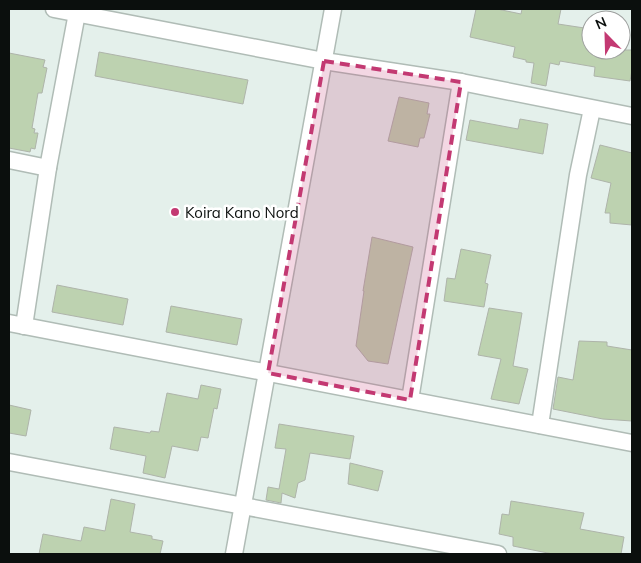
<svg xmlns="http://www.w3.org/2000/svg" width="641" height="563" font-family="Mulish,sans-serif">
  <style>
    .building { fill: #bdd2b0; stroke: #aeb4aa }
    .lines { fill: none; stroke-linecap: round; stroke-linejoin: round }
    .street-casing { stroke: #b0bcb6; stroke-width: 19 }
    .street { stroke: #fff; stroke-width: 16 }
    .marked { fill: #c33972; fill-opacity: 0.2; stroke: #c33972; stroke-width: 4; stroke-dasharray: 10 6; stroke-linejoin: round }
    .poi-dot { fill: #c33972; stroke: #fff; stroke-width: 2 }
    .labels { text-anchor: middle; dominant-baseline: central; stroke-width: 5; stroke-linejoin: round; paint-order: stroke }
    .poi-label { font-size: 15px; fill: #0b0f0d; stroke: #fff; text-anchor: start }
  </style>
  <rect width="100%" height="100%" fill="#e4f0eb"/>
  <g class="building">
    <path d="M 476,9 L 497,9 L 521,14 L 522,9 L 561,9 L 558,24 L 591,29 L 591,50 L 632,50 L 632,70 L 630,81 L 594,76 L 595,67 L 560,61 L 559,65 L 550,63 L 546,86 L 531,83 L 534,63 L 526,62 L 526,60 L 513,57 L 515,47 L 470,37 Z"/>
    <path d="M 99,52 L 248,80 L 243,104 L 95,76 Z"/>
    <path d="M 9,53 L 45,60 L 43,67 L 47,68 L 42,93 L 38,93 L 32,128 L 35,129 L 34,133 L 38,133 L 35,149 L 31,148 L 30,152 L 9,148 Z"/>
    <path d="M 399,97 L 429,103 L 427,114 L 430,114 L 424,138 L 420,138 L 418,147 L 388,141 Z"/>
    <path d="M 520,119 L 548,124 L 543,154 L 466,140 L 470,120 L 518,129 Z"/>
    <path d="M 600,145 L 632,153 L 632,225 L 610,223 L 610,213 L 605,213 L 611,183 L 591,178 Z"/>
    <path d="M 372,237 L 413,247 L 388,364 L 368,361 L 356,346 L 364,291 L 363,291 Z"/>
    <path d="M 461,249 L 491,255 L 485,283 L 488,284 L 484,307 L 444,301 L 447,278 L 455,279 Z"/>
    <path d="M 57,285 L 128,299 L 123,325 L 52,312 Z"/>
    <path d="M 171,306 L 242,319 L 237,345 L 166,332 Z"/>
    <path d="M 489,308 L 522,313 L 513,366 L 528,369 L 519,404 L 491,399 L 501,359 L 478,355 Z"/>
    <path d="M 579,341 L 607,342 L 607,346 L 632,350 L 632,421 L 603,419 L 553,409 L 558,377 L 573,380 Z"/>
    <path d="M 201,385 L 221,389 L 217,409 L 214,408 L 208,438 L 201,437 L 198,451 L 172,446 L 165,478 L 143,473 L 146,456 L 110,449 L 114,427 L 150,433 L 151,431 L 159,432 L 167,393 L 198,399 Z"/>
    <path d="M 9,405 L 31,410 L 26,436 L 9,433 Z"/>
    <path d="M 279,424 L 354,436 L 350,459 L 310,453 L 305,480 L 298,483 L 295,498 L 282,493 L 281,503 L 266,500 L 268,487 L 279,489 L 286,449 L 275,448 Z"/>
    <path d="M 350,463 L 383,471 L 378,491 L 348,484 Z"/>
    <path d="M 111,499 L 135,504 L 130,532 L 152,536 L 152,539 L 163,541 L 160,554 L 39,554 L 43,534 L 81,541 L 84,527 L 105,531 Z"/>
    <path d="M 511,501 L 584,513 L 580,529 L 624,537 L 621,554 L 553,554 L 513,546 L 513,537 L 499,534 L 502,514 L 509,515 Z"/>
  </g>
  <g class="lines">
    <g class="street-casing">
      <g id="street">
        <path d="M 54,9 L 324,61 L 461,82 L 632,116"/>
        <path d="M 9,160 L 48,168"/>
        <path d="M 9,323 L 632,443"/>
        <path d="M 24,326 L 48,168 L 77,13"/>
        <path d="M 410,400 L 461,82"/>
        <path d="M 540,425 L 578,175 L 592,109"/>
        <path d="M 9,462 L 498,554"/>
        <path d="M 234,554 L 333,9"/>
      </g>
    </g>
    <use href="#street" class="street"/>
  </g>
  <path class="marked" d="M 324,61 L 461,82 L 410,400 L 268,373 Z"/>
  <circle class="poi-dot" cx="175" cy="212" r="5"/>
  <g class="labels">
    <g class="poi-label">
      <text x="185" y="212">Koira Kano Nord</text>
    </g>
  </g>
  <rect width="641" height="563" fill="none" stroke="#0b0f0d" stroke-width="20"/>
  <g transform="translate(606 35) rotate(337)"><circle r="24" fill="#ffffff" stroke="#9d9f9e"/>
  <path d="M0-4L9 19L0 12L-9 19Z" fill="#c33972"/>
  <text y="-8" font-size="14" font-weight="bold" text-anchor="middle" fill="#0b0f0d">N</text>
  </g>
</svg>
